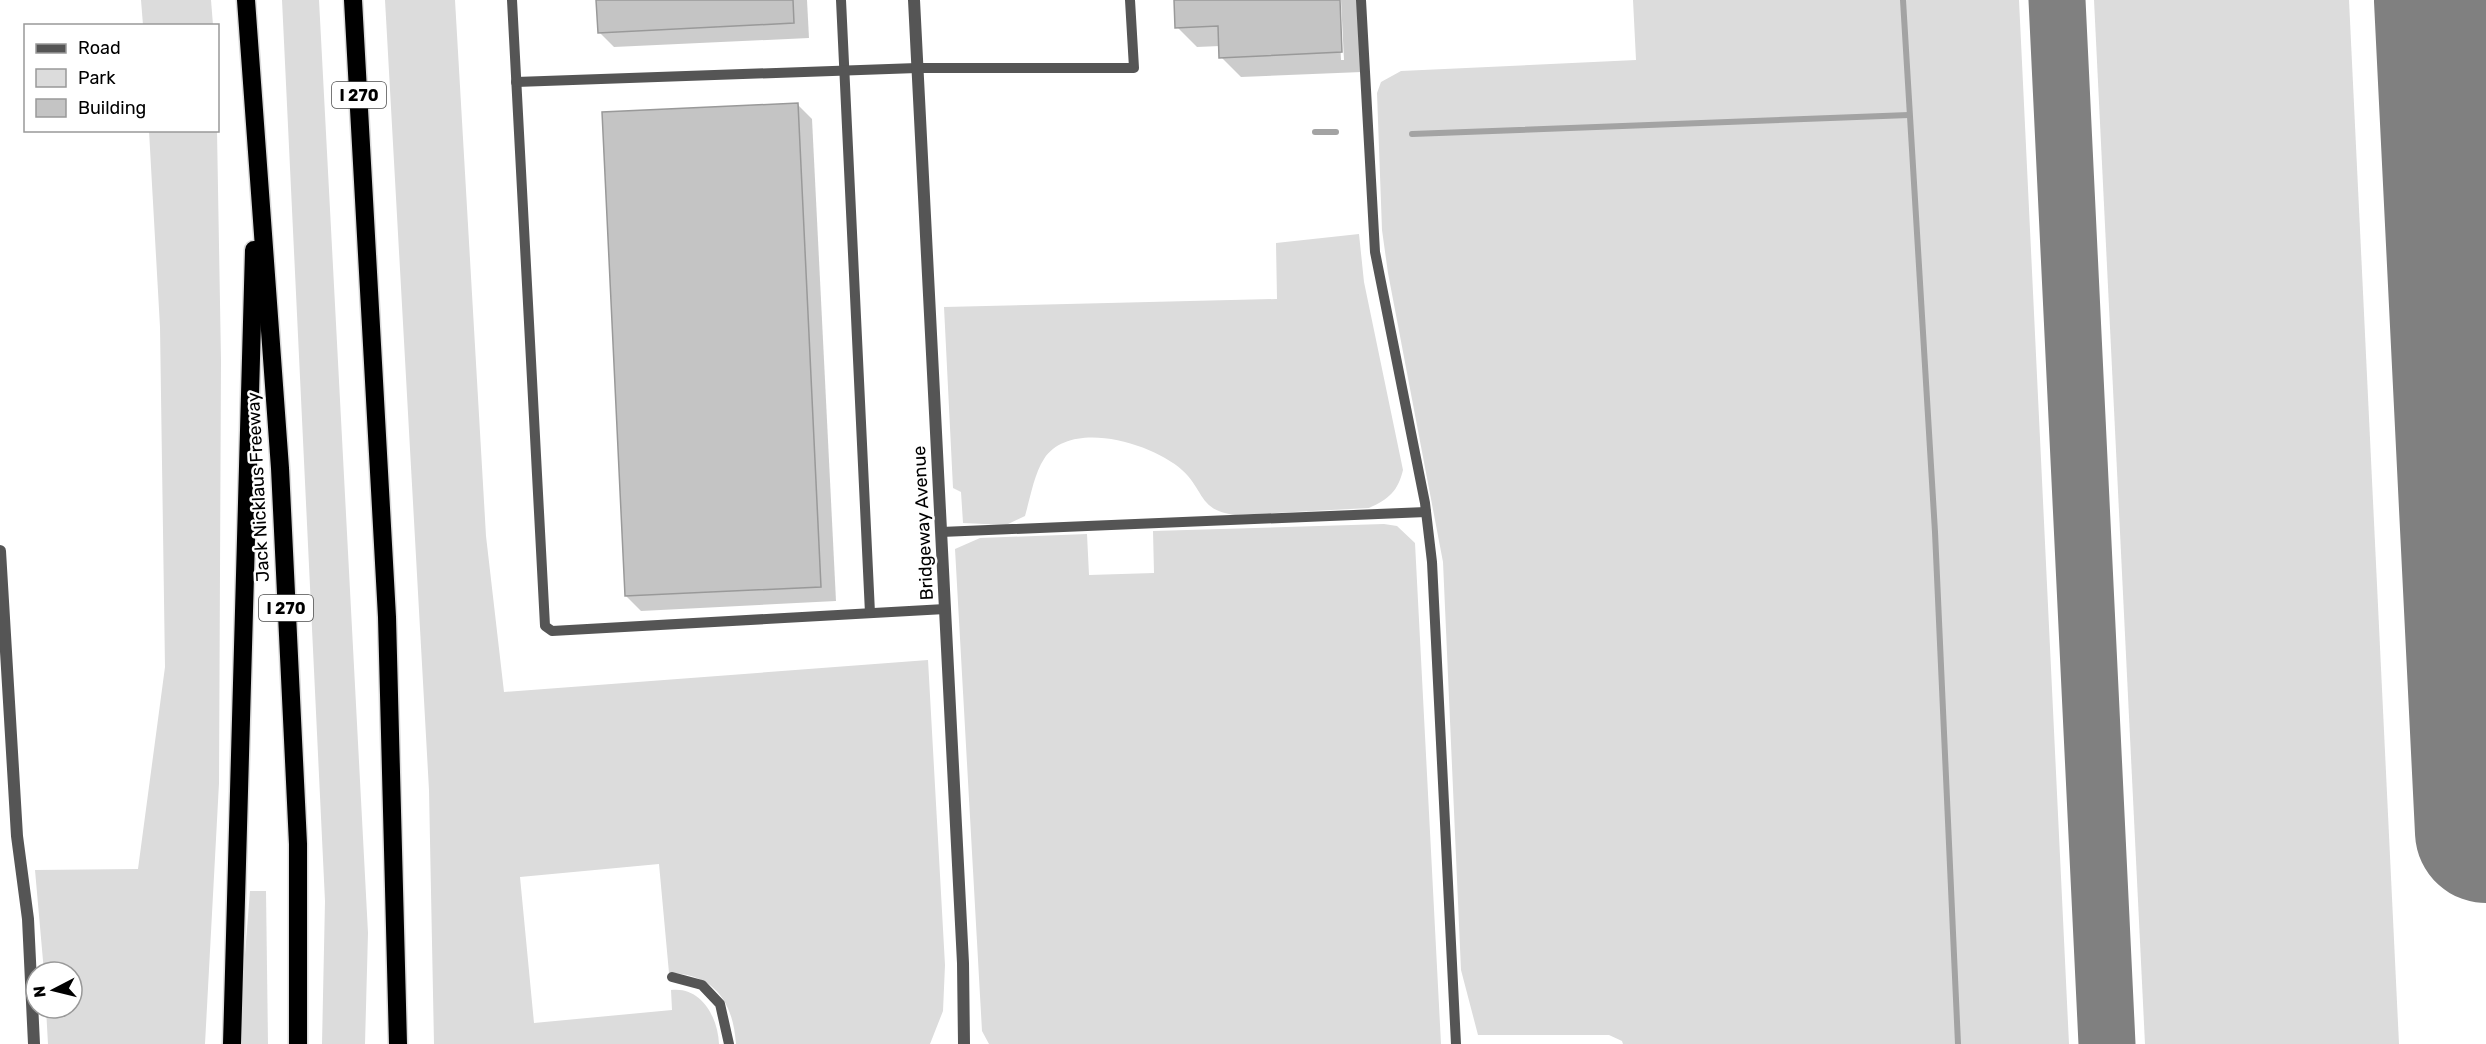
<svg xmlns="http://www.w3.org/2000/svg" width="2486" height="1044" font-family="Rubik,sans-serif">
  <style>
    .green { fill: #dcdcdc }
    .shadow { fill: #0003 }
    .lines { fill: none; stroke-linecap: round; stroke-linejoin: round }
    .stream { stroke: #a3a3a3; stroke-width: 6 }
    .taxiway { stroke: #808080; stroke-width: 57 }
    .runway { stroke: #808080; stroke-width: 142 }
    .building { fill: #c4c4c4; stroke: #999; stroke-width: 1.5 }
    .motorway-casing { stroke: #dbdbdb; stroke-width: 21 }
    .service { stroke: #555; stroke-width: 10 }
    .minor { stroke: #555; stroke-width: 12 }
    .tertiary { stroke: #555; stroke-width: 12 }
    .motorway { stroke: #000; stroke-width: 18 }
    .labels { text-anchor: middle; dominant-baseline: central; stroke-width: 5; stroke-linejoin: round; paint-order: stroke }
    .shield { fill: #fff; stroke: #4c4c4c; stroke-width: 1.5 }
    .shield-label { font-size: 16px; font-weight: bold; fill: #000 }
    .street-label { font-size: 18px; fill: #000; stroke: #fff }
  </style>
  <rect width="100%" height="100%" fill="#fff"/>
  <g class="green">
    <path d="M 141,0 L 211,0 L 213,25 L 143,25 Z"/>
    <path d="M 282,0 L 319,0 L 368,933 L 365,1044 L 322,1044 L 325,901 Z"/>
    <path d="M 385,0 L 455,0 L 486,536 L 504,692 L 928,660 L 945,965 L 943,1011 L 930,1044 L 736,1044 C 733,1002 715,974 669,973 L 659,864 L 520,877 L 534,1023 L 672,1010 L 671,990 C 701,986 718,1017 719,1044 L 434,1044 L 429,790 Z"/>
    <path d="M 1633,0 L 2019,0 L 2069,1044 L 1623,1044 L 1622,1041 L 1609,1035 L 1478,1035 L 1461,970 L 1443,562 L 1388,273 L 1382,230 L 1377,93 L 1381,82 L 1401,71 L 1636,60 Z"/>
    <path d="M 2094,0 L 2349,0 L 2399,1044 L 2145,1044 Z"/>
    <path d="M 149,131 L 217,131 L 221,360 L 219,783 L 205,1044 L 48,1044 L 46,1008 L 72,1008 L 72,972 L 44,972 L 35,870 L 138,869 L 165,667 L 160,327 Z"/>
    <path d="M 1359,234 L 1364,282 L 1403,470 C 1398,491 1389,499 1369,508 L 1235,515 C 1198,510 1205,491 1182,470 C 1153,444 1071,418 1044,459 C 1034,474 1030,499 1025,516 L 1006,525 L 963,523 L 961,492 L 953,488 L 944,307 L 1277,299 L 1276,243 Z"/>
    <path d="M 1384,524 L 1397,526 L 1415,543 L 1441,1044 L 989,1044 L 982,1031 L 955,549 L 980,538 L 1087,534 L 1089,575 L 1154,573 L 1153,531 Z"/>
    <path d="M 250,891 L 266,891 L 268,1044 L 238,1044 Z"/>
  </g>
  <g class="shadow">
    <path d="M 598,0 L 807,0 L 809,38 L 614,47 L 599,32 Z"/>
    <path d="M 1175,0 L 1338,0 L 1341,60 L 1344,60 L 1341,0 L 1358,0 L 1362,72 L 1241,77 L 1221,57 L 1220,46 L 1197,47 L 1177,27 Z"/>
    <path d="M 797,104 L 812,119 L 836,601 L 641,611 L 626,596 Z"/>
  </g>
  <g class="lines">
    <g class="stream">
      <path d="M 1903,0 L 1935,532 L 1958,1044"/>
      <path d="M 1315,132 L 1336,132"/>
      <path d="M 1412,134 L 1909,115"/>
    </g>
    <path class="taxiway" d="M 2057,0 L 2107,1044"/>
    <path class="runway" d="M 2445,0 L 2486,832"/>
  </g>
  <g class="building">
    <path d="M 596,0 L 793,0 L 794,23 L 598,33 Z"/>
    <path d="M 1174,0 L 1340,0 L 1342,52 L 1219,58 L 1218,26 L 1175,28 Z"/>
    <path d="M 798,103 L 821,587 L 625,596 L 602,112 Z"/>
  </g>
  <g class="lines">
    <g class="motorway-casing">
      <g id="motorway">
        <path d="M 246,0 L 280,468 L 298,844 L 298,1044"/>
        <path d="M 353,0 L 387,617 L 398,1044"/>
        <path d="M 232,1044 L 254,250"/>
      </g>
    </g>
    <g class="service">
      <path d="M 512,0 L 545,626 L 552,631 L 945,609"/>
      <path d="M 841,0 L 870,613"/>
      <path d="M 1361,0 L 1375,252 L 1425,503 L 1432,562 L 1456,1044"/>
      <path d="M 516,82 L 917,68 L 1134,68 L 1130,0"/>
      <path d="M 941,532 L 1426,512"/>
      <path d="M 672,977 L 702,985 L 720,1004 L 729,1044"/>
    </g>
    <path class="minor" d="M 0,551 L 17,836 L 28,919 L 34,1044"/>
    <path class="tertiary" d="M 914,0 L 963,963 L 964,1044"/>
    <use href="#motorway" class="motorway"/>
  </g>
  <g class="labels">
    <g class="shield">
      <rect x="332" y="82" width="54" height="26" rx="4.5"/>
      <rect x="259" y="595" width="54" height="26" rx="4.5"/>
    </g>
    <g class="shield-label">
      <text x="359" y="95">I 270</text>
      <text x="286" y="608">I 270</text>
    </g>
    <g class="street-label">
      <text transform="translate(258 487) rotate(-93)">Jack Nicklaus Freeway</text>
      <text transform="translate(923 523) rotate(-93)">Bridgeway Avenue</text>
    </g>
  </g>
  <rect x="24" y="24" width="195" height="108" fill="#ffffff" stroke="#999999" stroke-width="1.5"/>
  <rect x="36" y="44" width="30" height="9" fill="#555555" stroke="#999999" stroke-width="1.5"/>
  <text x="78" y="54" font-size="18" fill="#000000">Road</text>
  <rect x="36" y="69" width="30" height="18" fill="#dcdcdc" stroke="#999999" stroke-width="1.5"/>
  <text x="78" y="84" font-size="18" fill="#000000">Park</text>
  <rect x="36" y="99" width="30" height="18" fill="#c4c4c4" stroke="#999999" stroke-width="1.5"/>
  <text x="78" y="114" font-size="18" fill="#000000">Building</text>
  <g transform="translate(54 990) rotate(263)"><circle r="28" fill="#ffffff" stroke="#999999" stroke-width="1.5"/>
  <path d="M0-4.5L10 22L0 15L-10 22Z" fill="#000000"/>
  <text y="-9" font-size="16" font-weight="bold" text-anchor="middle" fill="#000000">N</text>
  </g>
</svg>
